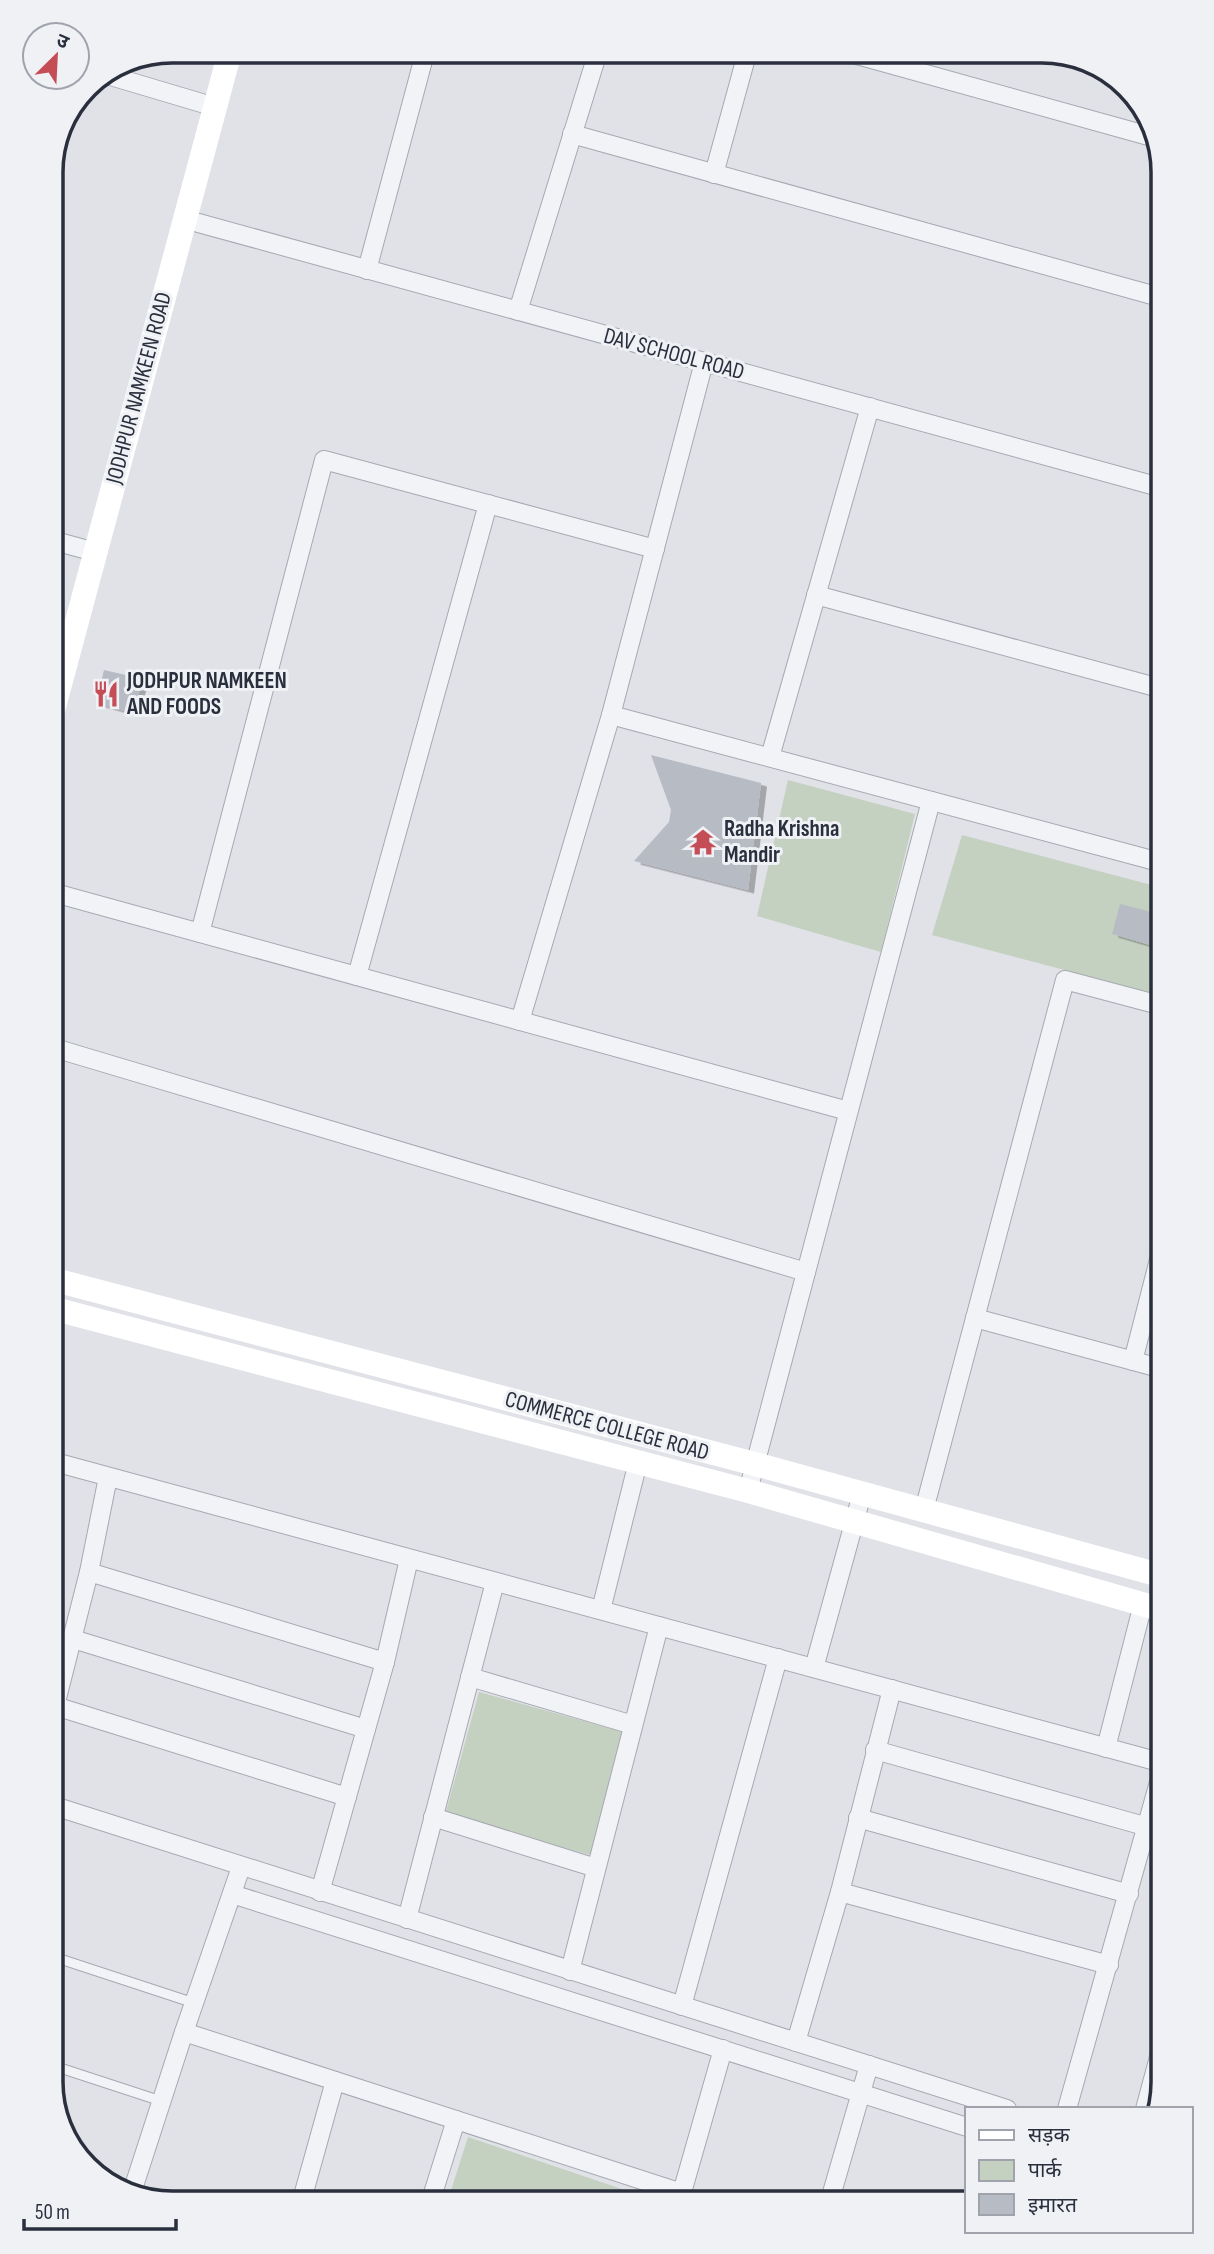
<svg xmlns="http://www.w3.org/2000/svg" width="1214" height="2254" font-family="'Sofia Sans Condensed','Noto Sans Devanagari',sans-serif">
  <style>
    .green { fill: #c4d1c1 }
    .building { fill: #b7bbc4; filter: url(#shadow) }
    .lines { fill: none; stroke-linecap: round; stroke-linejoin: round }
    .lane-casing { stroke: #a6a9b2; stroke-width: 11 }
    .street-casing { stroke: #a6a9b2; stroke-width: 20 }
    .lane { stroke: #f2f3f6; stroke-width: 9 }
    .street { stroke: #f2f3f6; stroke-width: 18 }
    .secondary { stroke: #fff; stroke-width: 24 }
    .labels { text-anchor: middle; dominant-baseline: central; stroke-width: 6; stroke-linejoin: round; paint-order: stroke }
    .street-label { font-size: 23px; fill: #2a2f3e; stroke: #eff1f5 }
    .poi-label { font-size: 23px; font-weight: bold; fill: #2a2f3e; stroke: #eff1f5; text-anchor: start }
    .rim { fill: none; stroke: #2a2f3e; stroke-width: 3.5 }
  </style>
  <defs>
    <filter id="shadow"><feDropShadow dx="6" dy="3.5" stdDeviation="0" flood-color="#0004"/></filter>
  </defs>
  <rect width="100%" height="100%" fill="#e0e2e8"/>
  <g class="green">
    <path d="M 788,780 L 915,814 L 881,952 L 757,916 Z"/>
    <path d="M 962,835 L 1163,888 L 1163,996 L 932,935 Z"/>
    <path d="M 479,1692 L 623,1732 L 590,1855 L 445,1815 Z"/>
    <path d="M 468,2137 L 663,2203 L 447,2203 Z"/>
  </g>
  <g class="building">
    <path d="M 104,670 L 143,679 L 132,713 L 96,703 Z"/>
    <path d="M 651,755 L 761,783 L 748,890 L 634,861 L 669,822 L 671,810 Z"/>
    <path d="M 1120,904 L 1163,915 L 1163,938 L 1160,948 L 1112,934 Z"/>
  </g>
  <g class="lines">
    <g class="lane-casing">
      <g id="lane">
        <path d="M 51,1956 L 194,2003"/>
        <path d="M 51,2065 L 161,2101"/>
      </g>
    </g>
    <g class="street-casing">
      <g id="street">
        <path d="M 850,53 L 1156,138"/>
        <path d="M 104,74 L 215,107"/>
        <path d="M 572,134 L 1163,298"/>
        <path d="M 714,174 L 747,54"/>
        <path d="M 184,219 L 1163,488"/>
        <path d="M 367,270 L 424,57"/>
        <path d="M 518,311 L 597,55"/>
        <path d="M 51,540 L 95,552"/>
        <path d="M 816,595 L 1163,689"/>
        <path d="M 611,715 L 1163,863"/>
        <path d="M 770,757 L 870,407"/>
        <path d="M 51,892 L 848,1111"/>
        <path d="M 200,933 L 324,460 L 655,549"/>
        <path d="M 357,976 L 488,504"/>
        <path d="M 520,1021 L 611,715 L 704,362"/>
        <path d="M 51,1047 L 806,1272"/>
        <path d="M 975,1318 L 1163,1369"/>
        <path d="M 1133,1361 L 1163,1244"/>
        <path d="M 51,1461 L 1163,1763"/>
        <path d="M 748,1491 L 931,801"/>
        <path d="M 924,1510 L 1065,980 L 1163,1006"/>
        <path d="M 89,1572 L 385,1662"/>
        <path d="M 601,1610 L 638,1462"/>
        <path d="M 73,1639 L 366,1729"/>
        <path d="M 814,1668 L 862,1494"/>
        <path d="M 470,1677 L 633,1725"/>
        <path d="M 55,1706 L 347,1797"/>
        <path d="M 51,1717 L 55,1706 L 89,1572 L 108,1477"/>
        <path d="M 1106,1748 L 1143,1604"/>
        <path d="M 875,1750 L 1148,1827"/>
        <path d="M 51,1805 L 1007,2109"/>
        <path d="M 433,1817 L 596,1868"/>
        <path d="M 858,1818 L 1129,1894"/>
        <path d="M 320,1892 L 385,1662 L 409,1559"/>
        <path d="M 840,1892 L 1109,1965"/>
        <path d="M 232,1894 L 967,2127"/>
        <path d="M 407,1919 L 495,1582"/>
        <path d="M 570,1971 L 659,1626"/>
        <path d="M 682,2006 L 778,1658"/>
        <path d="M 184,2032 L 682,2193"/>
        <path d="M 796,2042 L 840,1892 L 892,1689"/>
        <path d="M 1067,2109 L 1163,1768"/>
        <path d="M 1145,2109 L 1163,2042"/>
        <path d="M 132,2192 L 184,2032 L 241,1867"/>
        <path d="M 301,2203 L 335,2081"/>
        <path d="M 430,2203 L 456,2120"/>
        <path d="M 679,2203 L 723,2049"/>
        <path d="M 829,2203 L 869,2065"/>
      </g>
    </g>
    <use href="#lane" class="lane"/>
    <use href="#street" class="street"/>
    <g class="secondary">
      <path d="M 51,718 L 228,59"/>
      <path d="M 51,1279 L 755,1464 L 1163,1576"/>
      <path d="M 51,1308 L 748,1491 L 1163,1610"/>
    </g>
  </g>
  <defs>
    <g id="restaurant-bare" transform="scale(2.1)"><path d="M-5-6h1v4h1v-4h1v4h1v-4h1v5L-1.5 .5V6h-2V.5L-5-1ZM5-6V6H3V1.5H1.5Q1.5-4 5-6Z" fill="#c44d56" stroke="#eff1f5" stroke-width="2.5" paint-order="stroke"/></g>
    <g id="temple-bare" transform="scale(2.1)"><path d="M0-6L5-2H3V0L6.5 2.5H4V6H1.5V3h-3V6H-4V2.5H-6.5L-3 0V-2H-5Z" fill="#c44d56" stroke="#eff1f5" stroke-width="2.5" paint-order="stroke"/></g>
  </defs>
  <g fill-rule="evenodd">
    <use href="#restaurant-bare" x="106" y="694"/>
    <use href="#temple-bare" x="703" y="842"/>
  </g>
  <g class="labels">
    <g class="street-label">
      <text transform="translate(674 354) rotate(15)">DAV SCHOOL ROAD</text>
      <text transform="translate(139 388) rotate(-75)">JODHPUR NAMKEEN ROAD</text>
      <text transform="translate(607 1426) rotate(15)">COMMERCE COLLEGE ROAD</text>
    </g>
    <g class="poi-label">
      <text x="127" y="681">JODHPUR NAMKEEN<tspan x="127" dy="26">AND FOODS</tspan></text>
      <text x="724" y="829">Radha Krishna<tspan x="724" dy="26">Mandir</tspan></text>
    </g>
  </g>
  <path d="M0 0H1214V2254H0ZM172 63H1042A109 109 0 0 1 1151 172V2082A109 109 0 0 1 1042 2191H172A109 109 0 0 1 63 2082V172A109 109 0 0 1 172 63Z" fill="#eff1f5" fill-rule="evenodd"/>
  <path class="rim" d="M172 63H1042A109 109 0 0 1 1151 172V2082A109 109 0 0 1 1042 2191H172A109 109 0 0 1 63 2082V172A109 109 0 0 1 172 63Z"/>
  <rect x="965" y="2107" width="228" height="126" fill="#eff1f5" stroke="#a0a3ac" stroke-width="2"/>
  <rect x="979" y="2130" width="35" height="10" fill="#ffffff" stroke="#a0a3ac" stroke-width="2"/>
  <text x="1028" y="2142" font-size="21" fill="#2a2f3e">सड़क</text>
  <rect x="979" y="2160" width="35" height="21" fill="#c4d1c1" stroke="#a0a3ac" stroke-width="2"/>
  <text x="1028" y="2177" font-size="21" fill="#2a2f3e">पार्क</text>
  <rect x="979" y="2194" width="35" height="21" fill="#b7bbc4" stroke="#a0a3ac" stroke-width="2"/>
  <text x="1028" y="2212" font-size="21" fill="#2a2f3e">इमारत</text>
  <g transform="translate(56 56) rotate(24)"><circle r="33" fill="#eff1f5" stroke="#a0a3ac" stroke-width="2"/>
  <path d="M0-5L12 26L0 18L-12 26Z" fill="#c44d56"/>
  <text y="-10" font-size="19" font-weight="bold" text-anchor="middle" fill="#2a2f3e">उ</text>
  </g>
  <path d="M24 2219v10h152v-10" fill="none" stroke="#2a2f3e" stroke-width="3.5"/>
  <text x="35" y="2219" font-size="21" fill="#2a2f3e" stroke="#eff1f5" stroke-width="5" paint-order="stroke">50 m</text>
</svg>
